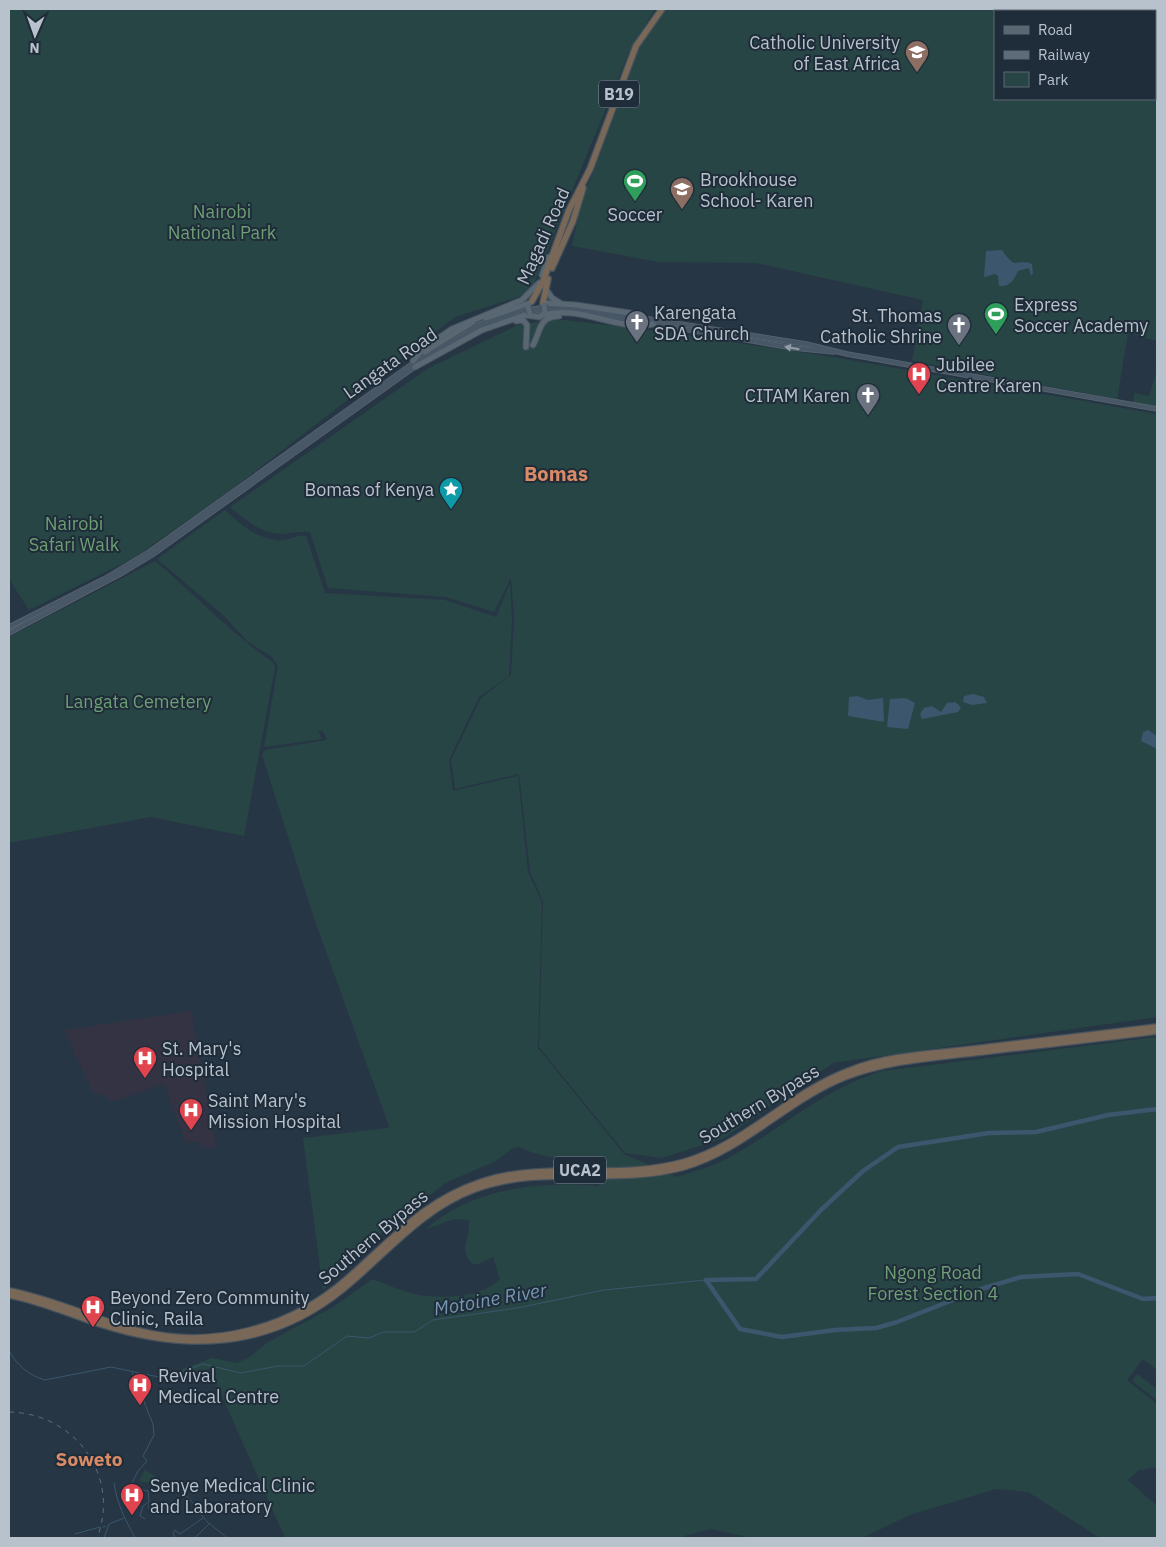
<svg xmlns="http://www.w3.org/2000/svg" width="1166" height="1547" font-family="'IBM Plex Sans',sans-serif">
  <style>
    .medical { fill: #334 }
    .green { fill: #284545; fill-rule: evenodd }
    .water { fill: #3b566d }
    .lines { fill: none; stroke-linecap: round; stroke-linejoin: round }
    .stream { stroke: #3b566d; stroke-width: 1 }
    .river { stroke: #3b566d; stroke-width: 4.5 }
    .secondary-casing { stroke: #596571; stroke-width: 5.5 }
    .primary-casing { stroke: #475360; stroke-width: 7 }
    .highway-casing { stroke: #45525e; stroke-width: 8 }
    .secondary { stroke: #485766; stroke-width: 4 }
    .primary { stroke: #596773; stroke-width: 5 }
    .highway { stroke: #796857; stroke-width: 5.5 }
    .rail { stroke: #5c6c7a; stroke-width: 1; stroke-dasharray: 5 5; stroke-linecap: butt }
    .primary-bridge-casing { stroke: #475360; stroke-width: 7; stroke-linecap: butt }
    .primary-bridge { stroke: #596773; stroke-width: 5 }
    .oneway { fill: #919da9 }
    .labels { text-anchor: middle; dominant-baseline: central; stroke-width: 4; stroke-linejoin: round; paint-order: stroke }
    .shield { fill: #1f2c39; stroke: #8a95a1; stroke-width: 1 }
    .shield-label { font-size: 16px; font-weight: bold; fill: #b8c2cd }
    .poi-label { font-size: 18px; fill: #b8c2cd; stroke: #1f2c39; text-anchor: start }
    .park-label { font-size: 18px; fill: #6e9f74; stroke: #1f2c39 }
    .street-label { font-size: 18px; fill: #b8c2cd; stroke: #1f2c39 }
    .water-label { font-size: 19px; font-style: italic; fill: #7796b1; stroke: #1f2c39 }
    .neighbourhood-label { font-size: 19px; font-weight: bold; fill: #da8b65; stroke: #1f2c39 }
    .quarter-label { font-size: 20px; font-weight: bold; fill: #da8b65; stroke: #1f2c39 }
  </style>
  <rect width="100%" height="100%" fill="#263644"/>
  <path class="medical" d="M 191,1011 L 216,1147 L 205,1149 L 204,1146 L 200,1146 L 200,1142 L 186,1143 L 164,1084 L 115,1101 L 110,1101 L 103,1095 L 94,1094 L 64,1030 Z"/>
  <g class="green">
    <path d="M 9,9 L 655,9 L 630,50 L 530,293 L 455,317 L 235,487 L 134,558 L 29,610 L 9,579 Z"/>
    <path d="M 667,9 L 1157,9 L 1157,341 L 1128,333 L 1117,399 L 912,361 L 923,300 L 756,263 L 659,262 L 572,246 L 582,200 L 619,104 L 639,45 ZM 995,11 L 1155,11 L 1155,99 L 995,99 Z"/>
    <path d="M 555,319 L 642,329 L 827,356 L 1157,414 L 1157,1017 L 833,1063 L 724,1138 L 662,1158 L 625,1153 L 539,1047 L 543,901 L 530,872 L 519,774 L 455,789 L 451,760 L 481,698 L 511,675 L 514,618 L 511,578 L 494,612 L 446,597 L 328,588 L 310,532 C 300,531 291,534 282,534 C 261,534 246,520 230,507 L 427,369 L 518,325 Z"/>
    <path d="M 1157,371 L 1157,409 L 1133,405 L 1134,393 L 1149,396 Z"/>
    <path d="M 225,510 C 240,524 260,542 283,540 C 292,539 297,535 306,536 L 325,593 L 445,600 L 496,617 L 510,583 L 512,620 L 509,676 L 479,697 L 449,760 L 453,791 L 518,776 L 528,872 L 542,902 L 538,1048 L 624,1154 L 677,1177 C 691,1172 707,1168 720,1162 C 777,1134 819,1090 882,1071 L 1157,1037 L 1157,1370 L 1143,1359 L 1127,1380 L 1157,1404 L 1157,1467 L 1139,1470 L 1128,1480 L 1157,1506 L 1157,1538 L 1100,1538 L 1028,1492 L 996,1489 L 910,1515 L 862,1538 L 745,1538 L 744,1536 L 710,1529 L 677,1538 L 285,1538 L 210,1369 L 176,1375 L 174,1372 L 212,1358 L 237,1363 L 251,1356 L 268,1342 L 335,1306 L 372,1279 C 389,1285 408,1294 425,1296 C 450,1298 482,1297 500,1279 L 493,1257 L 478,1264 L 473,1264 C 457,1251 471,1236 469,1220 L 454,1219 L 426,1229 C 472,1188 540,1181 599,1186 L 599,1162 L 563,1160 L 533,1153 L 519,1147 L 513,1148 L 496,1161 L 445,1183 L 433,1193 L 418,1201 L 414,1208 L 384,1231 L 323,1290 L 303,1138 L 387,1128 L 389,1126 L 315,921 L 262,755 L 265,750 L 327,740 L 323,731 L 318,731 L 322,739 L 264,747 L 278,666 L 271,656 L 248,642 L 223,615 L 157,559 Z"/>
    <path d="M 155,561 C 195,594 231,634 274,663 L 275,667 L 244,836 L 151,817 L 9,843 L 9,637 Z"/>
    <path d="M 1137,1374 L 1157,1389 L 1157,1400 L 1132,1381 Z"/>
    <path d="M 145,1470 L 163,1481 L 159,1485 L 139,1481 Z"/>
  </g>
  <g class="water">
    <path d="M 1002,250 C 1017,272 1015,258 1032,264 L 1033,273 L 1031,276 L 1029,268 L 1018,271 C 1014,280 1010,287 999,286 L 998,276 L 995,274 L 984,277 L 986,251 Z"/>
    <path d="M 973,694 L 984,697 L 987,703 L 972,705 L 963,702 L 964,696 Z"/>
    <path d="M 857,696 L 868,700 L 883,698 L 884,722 L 848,716 L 849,697 Z"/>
    <path d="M 906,698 L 915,703 L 908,729 L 887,727 L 890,699 Z"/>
    <path d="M 955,702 L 961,707 L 958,712 L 922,719 L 920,714 L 924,708 L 932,706 L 941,712 L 947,703 Z"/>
    <path d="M 1148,730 L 1157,736 L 1157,749 L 1141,741 L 1143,732 Z"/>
  </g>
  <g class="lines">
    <g class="stream">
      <path d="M 9,1351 C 18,1366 28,1375 45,1380 L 111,1367 L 159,1377 L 173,1375 L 203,1364 L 241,1373 L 278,1366 L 304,1366 L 347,1336 L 369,1338 L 383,1332 L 414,1332 L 433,1320 L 517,1308 L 604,1290 L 706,1280"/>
      <path d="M 132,1372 L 153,1424 L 154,1435 L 143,1456 L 147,1461 L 138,1471 L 132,1483 C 139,1492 159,1494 168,1488 C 191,1495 189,1499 203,1517 C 209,1525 220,1531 227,1538"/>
      <path d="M 114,1483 C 117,1504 125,1519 135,1538"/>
      <path d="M 149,1504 L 149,1510"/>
      <path d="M 145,1519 L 140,1516 L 143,1506 L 149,1502 L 148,1491"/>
      <path d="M 103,1527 L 106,1526"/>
      <path d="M 75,1534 L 100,1527"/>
      <path d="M 104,1538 L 109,1524 L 124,1518"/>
      <path d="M 175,1538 L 173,1533 L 175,1530 L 180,1534 L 203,1518"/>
      <path d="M 195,1538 L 210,1523"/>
    </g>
    <g class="river">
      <path d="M 706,1280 L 756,1279 L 821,1210 L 863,1171 L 898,1147 L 989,1133 L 1036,1132 L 1108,1115 L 1157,1109"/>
      <path d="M 706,1280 L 740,1329 L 782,1337 L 835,1330 L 876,1328 L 897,1322 L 981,1289 L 1021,1277 L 1078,1274 L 1143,1299 L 1157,1298"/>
    </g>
    <g class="secondary-casing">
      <g id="secondary">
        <path d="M 580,308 L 806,344 L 847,354 L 1157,409"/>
        <path d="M 464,330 L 512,312 L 553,306"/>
        <path d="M 428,357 C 470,328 521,304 574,310 L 793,348 L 834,352"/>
        <path d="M 9,627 L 104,579 L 149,552 L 429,352"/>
        <path d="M 9,633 L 124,572 L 152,555 L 416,366"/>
      </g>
    </g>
    <g class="primary-casing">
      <g id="primary">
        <path d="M 542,275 L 549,257"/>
        <path d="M 545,288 L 552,298 L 560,303"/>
        <path d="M 543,303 L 576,305 L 630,313 L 638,316"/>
        <path d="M 543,315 C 579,304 619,332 653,324"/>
        <path d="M 486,318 L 530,303"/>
        <path d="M 516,321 L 523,320 L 527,325 L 526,347"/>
        <path d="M 533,345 C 541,331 538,317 559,316"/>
        <path d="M 425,352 L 473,322"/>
        <path d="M 413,361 L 423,349 L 452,329 L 522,300 L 539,283"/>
        <path d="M 415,367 L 482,330 L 525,315 L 540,317 L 545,312"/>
      </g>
    </g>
    <g class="highway-casing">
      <g id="highway">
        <path d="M 552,268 L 573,221 L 583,188"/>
        <path d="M 532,301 L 543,281 L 569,210 L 590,169 L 636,46 L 662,9"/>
        <path d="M 543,303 L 548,279"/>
        <path d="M 9,1291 C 53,1299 95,1320 139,1331 C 212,1350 291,1328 347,1279 C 391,1241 423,1201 481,1182 C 547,1160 617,1181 684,1162 C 747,1144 790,1092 851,1070 C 889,1055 932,1054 973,1049 C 1034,1042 1096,1034 1157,1027"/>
        <path d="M 9,1295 C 41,1301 72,1315 103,1325 C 189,1352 270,1348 343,1289 C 387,1253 421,1209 475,1189 C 543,1164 615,1186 684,1167 C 745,1149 787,1100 845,1077 C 886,1061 930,1058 973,1053 C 1034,1046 1096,1039 1157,1031"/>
      </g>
    </g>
    <use href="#secondary" class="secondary"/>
    <use href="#primary" class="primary"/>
    <use href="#highway" class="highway"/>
    <path class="rail" d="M 9,1412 C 75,1413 121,1476 97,1538"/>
    <g class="primary-bridge-casing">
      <g id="primary-bridge">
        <path d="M 544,305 L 545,312"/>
        <path d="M 528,307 L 530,314"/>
      </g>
    </g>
    <use href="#primary-bridge" class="primary-bridge"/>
  </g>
  <defs><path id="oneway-solid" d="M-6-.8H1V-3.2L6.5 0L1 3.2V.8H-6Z" transform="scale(1.25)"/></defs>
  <use class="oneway" href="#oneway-solid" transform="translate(792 348) rotate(-170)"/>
  <defs>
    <g id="university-pin" transform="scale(1.25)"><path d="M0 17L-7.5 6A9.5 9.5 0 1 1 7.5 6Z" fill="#8d6e63" stroke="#1f2c39"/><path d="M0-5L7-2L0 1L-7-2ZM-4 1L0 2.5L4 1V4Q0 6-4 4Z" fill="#fff"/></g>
    <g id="stadium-pin" transform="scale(1.25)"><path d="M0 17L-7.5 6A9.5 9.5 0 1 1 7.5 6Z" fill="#2e9e5b" stroke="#1f2c39"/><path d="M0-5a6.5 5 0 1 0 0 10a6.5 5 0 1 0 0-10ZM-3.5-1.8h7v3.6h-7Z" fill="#fff"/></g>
    <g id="school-pin" transform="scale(1.25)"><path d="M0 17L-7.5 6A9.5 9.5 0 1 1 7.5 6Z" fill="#8d6e63" stroke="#1f2c39"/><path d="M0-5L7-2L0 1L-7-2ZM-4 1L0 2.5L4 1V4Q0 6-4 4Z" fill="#fff"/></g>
    <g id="church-pin" transform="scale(1.25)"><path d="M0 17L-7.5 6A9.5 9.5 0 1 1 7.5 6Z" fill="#6b7280" stroke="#1f2c39"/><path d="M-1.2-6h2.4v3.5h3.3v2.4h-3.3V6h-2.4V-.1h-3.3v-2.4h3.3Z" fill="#fff"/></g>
    <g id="hospital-pin" transform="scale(1.25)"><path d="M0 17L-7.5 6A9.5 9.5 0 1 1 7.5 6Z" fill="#e0444e" stroke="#1f2c39"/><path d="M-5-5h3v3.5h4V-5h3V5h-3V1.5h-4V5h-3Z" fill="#fff"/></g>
    <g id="sight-pin" transform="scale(1.25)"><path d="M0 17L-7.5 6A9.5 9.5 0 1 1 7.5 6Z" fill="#0f9aa8" stroke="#1f2c39"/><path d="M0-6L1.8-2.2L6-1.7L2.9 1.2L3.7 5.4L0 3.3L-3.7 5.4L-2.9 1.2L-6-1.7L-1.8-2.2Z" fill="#fff"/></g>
  </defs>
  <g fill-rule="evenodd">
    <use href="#university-pin" x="917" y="52"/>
    <use href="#stadium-pin" x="635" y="181"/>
    <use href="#school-pin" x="682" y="189"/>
    <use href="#stadium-pin" x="996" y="314"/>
    <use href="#church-pin" x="637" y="322"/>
    <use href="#church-pin" x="959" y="325"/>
    <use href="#hospital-pin" x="919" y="374"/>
    <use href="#church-pin" x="868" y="395"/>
    <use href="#sight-pin" x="451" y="489"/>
    <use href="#hospital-pin" x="145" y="1058"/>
    <use href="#hospital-pin" x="191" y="1110"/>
    <use href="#hospital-pin" x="93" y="1307"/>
    <use href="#hospital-pin" x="140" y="1385"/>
    <use href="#hospital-pin" x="132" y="1495"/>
  </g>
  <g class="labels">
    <g class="shield">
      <rect x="599" y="80.5" width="40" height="27" rx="4"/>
      <rect x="554" y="1156.5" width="52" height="27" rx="4"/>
    </g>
    <g class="shield-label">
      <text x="619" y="94">B19</text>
      <text x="580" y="1170">UCA2</text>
    </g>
    <g class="poi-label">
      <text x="900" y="42" text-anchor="end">Catholic University<tspan x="900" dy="21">of East Africa</tspan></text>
      <text x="700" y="179">Brookhouse<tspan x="700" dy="21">School- Karen</tspan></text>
      <text x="635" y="214" text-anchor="middle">Soccer</text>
      <text x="1014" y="304">Express<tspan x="1014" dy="21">Soccer Academy</tspan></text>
      <text x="654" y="312">Karengata<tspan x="654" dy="21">SDA Church</tspan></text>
      <text x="942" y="315" text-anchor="end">St. Thomas<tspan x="942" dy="21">Catholic Shrine</tspan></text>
      <text x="936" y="364">Jubilee<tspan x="936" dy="21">Centre Karen</tspan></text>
      <text x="850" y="395" text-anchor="end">CITAM Karen</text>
      <text x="434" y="489" text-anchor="end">Bomas of Kenya</text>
      <text x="162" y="1048">St. Mary's<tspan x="162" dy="21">Hospital</tspan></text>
      <text x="208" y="1100">Saint Mary's<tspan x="208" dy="21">Mission Hospital</tspan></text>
      <text x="110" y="1297">Beyond Zero Community<tspan x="110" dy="21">Clinic, Raila</tspan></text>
      <text x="158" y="1375">Revival<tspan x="158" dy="21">Medical Centre</tspan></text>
      <text x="150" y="1485">Senye Medical Clinic<tspan x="150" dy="21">and Laboratory</tspan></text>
    </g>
    <g class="park-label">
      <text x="222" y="211">Nairobi<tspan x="222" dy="21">National Park</tspan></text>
      <text x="74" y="523">Nairobi<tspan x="74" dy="21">Safari Walk</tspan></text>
      <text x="138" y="701">Langata Cemetery</text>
      <text x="933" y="1272">Ngong Road<tspan x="933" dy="21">Forest Section 4</tspan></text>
    </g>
    <g class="street-label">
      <text transform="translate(543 236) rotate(-66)">Magadi Road</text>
      <text transform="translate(390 363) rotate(-35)">Langata Road</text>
      <text transform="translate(759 1104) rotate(-31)">Southern Bypass</text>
      <text transform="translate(373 1237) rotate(-40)">Southern Bypass</text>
    </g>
    <g class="water-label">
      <text transform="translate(490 1299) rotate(-10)">Motoine River</text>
    </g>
    <g class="neighbourhood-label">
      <text x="89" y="1459">Soweto</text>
    </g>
    <g class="quarter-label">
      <text x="556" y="473">Bomas</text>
    </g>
  </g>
  <rect width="1166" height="1547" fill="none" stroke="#b8c2cd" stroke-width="20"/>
  <rect x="994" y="10" width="162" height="90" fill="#1f2c39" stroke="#5c6874"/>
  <rect x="1004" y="26" width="25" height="8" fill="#596773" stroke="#5c6874"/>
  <text x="1038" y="35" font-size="15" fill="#b8c2cd">Road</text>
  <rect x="1004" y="51" width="25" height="8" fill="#5c6c7a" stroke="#5c6874"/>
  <text x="1038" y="60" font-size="15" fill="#b8c2cd">Railway</text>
  <rect x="1004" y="72" width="25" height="15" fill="#284545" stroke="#5c6874"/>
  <text x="1038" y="85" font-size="15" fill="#b8c2cd">Park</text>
  <g transform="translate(35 35) rotate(182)" stroke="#1f2c39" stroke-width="4" paint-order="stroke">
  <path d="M0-4L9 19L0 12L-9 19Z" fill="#b8c2cd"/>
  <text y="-8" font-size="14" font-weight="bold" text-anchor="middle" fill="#b8c2cd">N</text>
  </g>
</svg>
